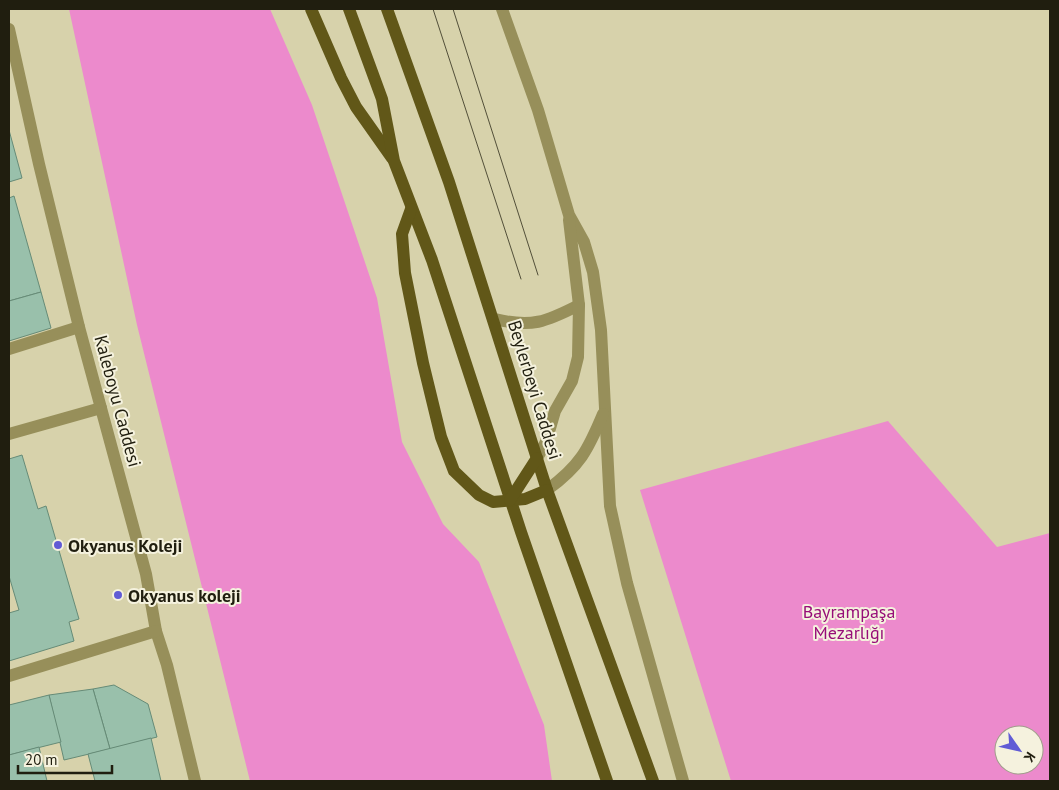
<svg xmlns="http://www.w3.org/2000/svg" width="1059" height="790" font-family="'PT Sans',sans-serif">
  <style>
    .green { fill: #ec8acc; fill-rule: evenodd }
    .building { fill: #99c0ab; stroke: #668b77 }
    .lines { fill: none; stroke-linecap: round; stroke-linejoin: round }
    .lane { stroke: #978f5a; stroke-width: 12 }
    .street { stroke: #978f5a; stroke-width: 12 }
    .primary { stroke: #615718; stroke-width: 12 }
    .tram { stroke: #524f39; stroke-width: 1 }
    .poi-dot { fill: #615cd5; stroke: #f5f2de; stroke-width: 2 }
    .labels { text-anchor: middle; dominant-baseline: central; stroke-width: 4; stroke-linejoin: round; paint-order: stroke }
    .street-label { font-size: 18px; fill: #201e0f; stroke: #f5f2de }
    .poi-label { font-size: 18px; font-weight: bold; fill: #201e0f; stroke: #f5f2de; text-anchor: start }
    .park-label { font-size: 18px; fill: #970d78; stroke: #f5f2de }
  </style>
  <rect width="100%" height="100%" fill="#d7d2ab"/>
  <g class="green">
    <path d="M 69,9 L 270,9 L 312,105 L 377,298 L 402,442 L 443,524 L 479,562 L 544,725 L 552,781 L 250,781 L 137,325 Z"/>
    <path d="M 888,421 L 997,547 L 1050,533 L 1050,781 L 731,781 L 640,490 ZM 1004,735 L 1034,735 L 1034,765 L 1004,765 Z"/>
  </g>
  <g class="building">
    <path d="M 9,130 L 22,178 L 9,182 Z"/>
    <path d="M 14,196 L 41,292 L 9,301 L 9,198 Z"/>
    <path d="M 41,292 L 51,328 L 9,341 L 9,301 Z"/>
    <path d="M 22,455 L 38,509 L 46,506 L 79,619 L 69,622 L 74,641 L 9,661 L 9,613 L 19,610 L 9,576 L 9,459 Z"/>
    <path d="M 114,685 L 148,704 L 157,737 L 110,749 L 93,689 Z"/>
    <path d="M 93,689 L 110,749 L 64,760 L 49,695 Z"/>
    <path d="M 49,695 L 61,742 L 9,755 L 9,705 Z"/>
    <path d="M 151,738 L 161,781 L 95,781 L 88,754 Z"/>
    <path d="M 39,747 L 47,781 L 9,781 L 9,755 Z"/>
  </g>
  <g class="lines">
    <g class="lane">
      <path d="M 502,9 L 538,110 L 569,215 L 584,242 L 593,272 L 601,330 L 610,506 L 627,583 L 683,781"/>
      <path d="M 495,319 C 531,328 546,322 579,305"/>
      <path d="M 537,458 L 546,442 L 555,411 L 572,381 L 578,357 L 579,305 L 569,220"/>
      <path d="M 547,490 C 580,466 588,450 603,414"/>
    </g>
    <g class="street">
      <path d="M 9,29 L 39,164 L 79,327 L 146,574 L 156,631 L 167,665 L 195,781"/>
      <path d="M 9,349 L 79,327"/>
      <path d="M 9,434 L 101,408"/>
      <path d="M 9,676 L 156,631"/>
    </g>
    <g class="primary">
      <path d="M 311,9 L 341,78 L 356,107 L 392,158"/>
      <path d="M 349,9 L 382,99 L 394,161 L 432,260 L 521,532 L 607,781"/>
      <path d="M 387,9 L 449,182 L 547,490 L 653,781"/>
      <path d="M 411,209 L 402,234 L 405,273 L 423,363 L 441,437 L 454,471 L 479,495 L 493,502 L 525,499 L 547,490"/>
      <path d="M 510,500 L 537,458"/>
    </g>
    <g class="tram">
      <path d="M 433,9 L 521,279"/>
      <path d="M 453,9 L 538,275"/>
    </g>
  </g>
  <g class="poi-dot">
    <circle cx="58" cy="545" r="5"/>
    <circle cx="118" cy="595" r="5"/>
  </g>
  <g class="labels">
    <g class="street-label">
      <text transform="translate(535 390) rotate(73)">Beylerbeyi Caddesi</text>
      <text transform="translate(118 401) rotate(75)">Kaleboyu Caddesi</text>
    </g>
    <g class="poi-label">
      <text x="68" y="545">Okyanus Koleji</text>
      <text x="128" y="595">Okyanus koleji</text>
    </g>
    <g class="park-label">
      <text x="849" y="611">Bayrampaşa<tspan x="849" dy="21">Mezarlığı</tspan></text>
    </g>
  </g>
  <rect width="1059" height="790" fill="none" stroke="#201e0f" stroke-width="20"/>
  <g transform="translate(1019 750) rotate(124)"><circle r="24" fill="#f5f2de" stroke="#a09d8b"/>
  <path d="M0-4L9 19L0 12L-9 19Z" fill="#615cd5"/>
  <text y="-8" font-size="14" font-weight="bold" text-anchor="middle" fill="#201e0f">K</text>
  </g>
  <path d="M18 765v8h94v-8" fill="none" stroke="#201e0f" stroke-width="2.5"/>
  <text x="25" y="765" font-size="15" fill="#201e0f" stroke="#f5f2de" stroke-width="4" paint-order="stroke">20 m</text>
</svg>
